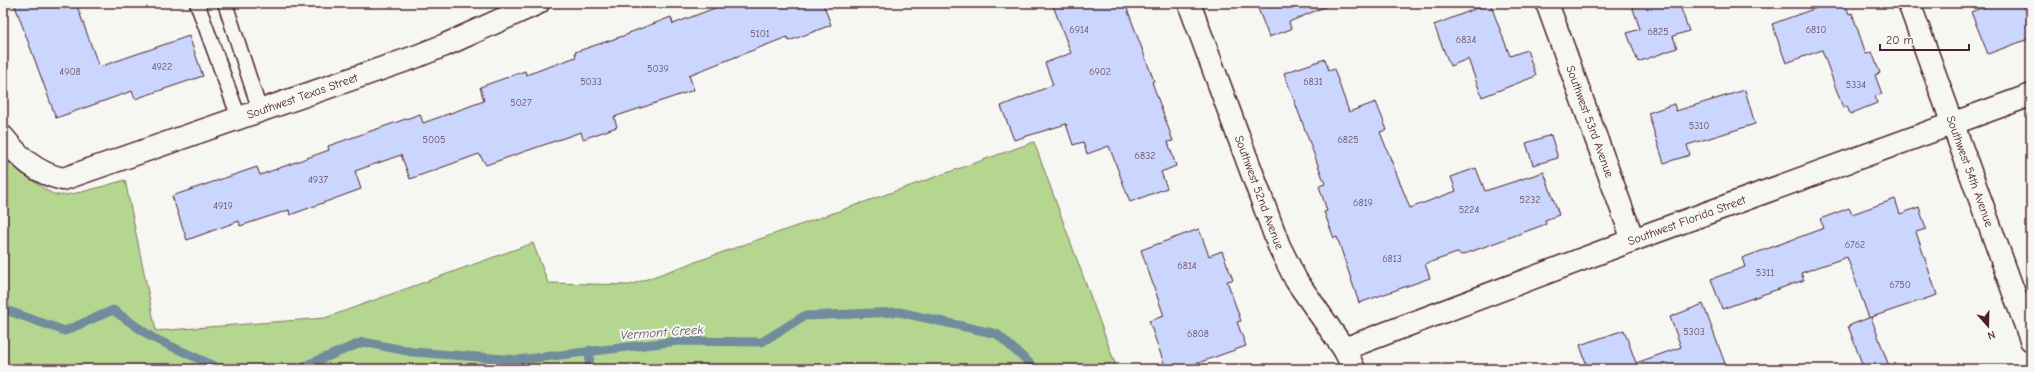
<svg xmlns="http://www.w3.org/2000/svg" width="2034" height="372" font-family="'Comic Neue',sans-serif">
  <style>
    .green { fill: #b4d68f; stroke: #7f7a5d }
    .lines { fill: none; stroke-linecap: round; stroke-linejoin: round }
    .stream { stroke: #708c9d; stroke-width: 9 }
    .building { fill: #cad6fd; stroke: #4a1f2b }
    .lane-casing { stroke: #4a1f2b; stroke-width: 17 }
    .street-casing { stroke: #4a1f2b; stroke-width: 25 }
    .lane { stroke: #f6f6f2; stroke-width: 14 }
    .street { stroke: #f6f6f2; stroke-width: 22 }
    .labels { text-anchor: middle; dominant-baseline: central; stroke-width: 4; stroke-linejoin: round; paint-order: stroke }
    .number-label { font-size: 10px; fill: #6a4d60 }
    .street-label { font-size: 12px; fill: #4a1f2b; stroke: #f6f6f2 }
    .water-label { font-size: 13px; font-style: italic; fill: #5d5564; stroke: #f6f6f2 }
  </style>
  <rect width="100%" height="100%" fill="#f6f6f2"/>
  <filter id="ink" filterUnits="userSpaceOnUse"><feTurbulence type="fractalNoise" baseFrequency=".025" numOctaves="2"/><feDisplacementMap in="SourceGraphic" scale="8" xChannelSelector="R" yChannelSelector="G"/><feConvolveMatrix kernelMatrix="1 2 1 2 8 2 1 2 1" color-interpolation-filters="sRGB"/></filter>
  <g filter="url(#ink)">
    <path class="green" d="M 1034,142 L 1117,369 L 3,369 L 3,153 C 14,164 43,192 57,195 C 69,197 111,184 125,180 L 156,331 L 325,318 L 533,243 L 548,283 L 630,285 Z"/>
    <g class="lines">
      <g class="stream">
        <path d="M 3,309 L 65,331 L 113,310 L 153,338 L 219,368 L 232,369"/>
        <path d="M 297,369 L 363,342 L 413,352 L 518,360 L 678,341 L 762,342 L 804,316 L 899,312 L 997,334 L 1036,369"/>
        <path d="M 589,369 L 590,350"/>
      </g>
    </g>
    <g class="building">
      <path d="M 14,3 L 76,3 L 99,67 L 189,36 L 203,76 L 135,99 L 132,91 L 56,118 Z"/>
      <path d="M 728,3 L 823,3 L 831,25 L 789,41 L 787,37 L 689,75 L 694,90 L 614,117 L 617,127 L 583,139 L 581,132 L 486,165 L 479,154 L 410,179 L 401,155 L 355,171 L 361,189 L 290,215 L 289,210 L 240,226 L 239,221 L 187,240 L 172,196 L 257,167 L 260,175 L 329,150 L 328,146 L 420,114 L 423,123 L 484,101 L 480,87 L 525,71 L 526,75 L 576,57 L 575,52 L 629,34 L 629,33 L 671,17 L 673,24 Z"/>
      <path d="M 1052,3 L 1125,3 L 1154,81 L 1152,82 L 1173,141 L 1168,142 L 1176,166 L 1161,172 L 1167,188 L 1130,202 L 1109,146 L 1087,154 L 1083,142 L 1073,145 L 1066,124 L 1014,140 L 1001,106 L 1053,85 L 1045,63 L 1071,53 Z"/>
      <path d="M 1256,3 L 1334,3 L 1289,22 L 1291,29 L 1269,37 Z"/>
      <path d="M 1490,3 L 1510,56 L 1527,50 L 1536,76 L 1482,97 L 1468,59 L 1450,66 L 1434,25 Z"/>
      <path d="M 1631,3 L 1679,3 L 1689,31 L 1673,36 L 1677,48 L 1638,62 L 1627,33 L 1640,29 Z"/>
      <path d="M 1830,3 L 1845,3 L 1849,14 L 1852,13 L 1866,54 L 1872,52 L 1880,73 L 1875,75 L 1882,94 L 1875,96 L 1877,103 L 1850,114 L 1847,106 L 1843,108 L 1822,50 L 1786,63 L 1772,24 Z"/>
      <path d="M 1994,3 L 2023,3 L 2031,24 L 2031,38 L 1988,54 L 1971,12 Z"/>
      <path d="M 1325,59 L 1329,71 L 1334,69 L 1349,112 L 1376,102 L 1387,130 L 1380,132 L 1410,208 L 1456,191 L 1451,177 L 1476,168 L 1485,191 L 1544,172 L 1559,215 L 1545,220 L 1546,224 L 1462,255 L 1457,253 L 1425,264 L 1430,278 L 1359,303 L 1337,237 L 1334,238 L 1324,212 L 1327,211 L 1319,186 L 1325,184 L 1284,73 Z"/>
      <path d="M 1745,90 L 1755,124 L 1687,145 L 1690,155 L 1664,163 L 1648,113 L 1674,104 L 1676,111 Z"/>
      <path d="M 1551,135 L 1558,158 L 1533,165 L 1526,143 Z"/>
      <path d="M 1895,199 L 1900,214 L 1919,207 L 1926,229 L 1916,232 L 1937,295 L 1869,318 L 1847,257 L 1801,273 L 1804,280 L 1722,309 L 1711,279 L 1745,267 L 1742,258 L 1824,228 L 1820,219 L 1849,208 L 1852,214 Z"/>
      <path d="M 1199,229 L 1209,256 L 1222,251 L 1233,280 L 1227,281 L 1241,321 L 1237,322 L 1246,346 L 1181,369 L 1166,369 L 1149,321 L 1164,316 L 1141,250 Z"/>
      <path d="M 1703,304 L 1727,369 L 1588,369 L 1580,345 L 1624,330 L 1636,363 L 1681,347 L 1670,317 Z"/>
      <path d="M 1871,317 L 1890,369 L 1864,369 L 1848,326 Z"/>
    </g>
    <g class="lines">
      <g class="lane-casing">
        <g id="lane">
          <path d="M 197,3 L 239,118"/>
          <path d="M 225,3 L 260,111"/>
        </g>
      </g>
      <g class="street-casing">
        <g id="street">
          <path id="s1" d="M 1189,3 L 1279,246 L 1296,280 L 1344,349 L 1354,369"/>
          <path id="s2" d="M 1547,3 L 1633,240"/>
          <path id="s3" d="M 1909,3 L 2031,340"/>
          <path id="s4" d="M 3,137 C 20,158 36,173 63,179 L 415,57 L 445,45 L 538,3"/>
          <path id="s5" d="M 1344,349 L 1633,240 L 2031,95"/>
        </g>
      </g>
      <use href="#lane" class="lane"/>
      <use href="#street" class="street"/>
    </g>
  </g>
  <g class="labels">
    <g class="number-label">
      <text x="1079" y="30">6914</text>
      <text x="1816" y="30">6810</text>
      <text x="1658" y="32">6825</text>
      <text x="760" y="34">5101</text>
      <text x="1466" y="40">6834</text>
      <text x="162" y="67">4922</text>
      <text x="658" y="69">5039</text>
      <text x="70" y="72">4908</text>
      <text x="1100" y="72">6902</text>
      <text x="591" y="82">5033</text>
      <text x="1313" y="82">6831</text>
      <text x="1856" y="85">5334</text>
      <text x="521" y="103">5027</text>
      <text x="1699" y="126">5310</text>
      <text x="434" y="140">5005</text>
      <text x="1348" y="140">6825</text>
      <text x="1145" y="156">6832</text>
      <text x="318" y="180">4937</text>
      <text x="1530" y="200">5232</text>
      <text x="1363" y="203">6819</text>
      <text x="223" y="206">4919</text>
      <text x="1469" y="210">5224</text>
      <text x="1855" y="245">6762</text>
      <text x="1392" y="259">6813</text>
      <text x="1187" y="266">6814</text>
      <text x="1765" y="273">5311</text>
      <text x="1900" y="285">6750</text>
      <text x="1694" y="332">5303</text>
      <text x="1198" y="334">6808</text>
    </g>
    <g class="street-label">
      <text stroke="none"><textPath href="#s4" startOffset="328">Southwest Texas Street</textPath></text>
      <text stroke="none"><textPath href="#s2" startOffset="126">Southwest 53rd Avenue</textPath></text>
      <text stroke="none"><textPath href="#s3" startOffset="179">Southwest 54th Avenue</textPath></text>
      <text stroke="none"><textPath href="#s1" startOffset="202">Southwest 52nd Avenue</textPath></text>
      <text stroke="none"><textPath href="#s5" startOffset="366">Southwest Florida Street</textPath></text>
    </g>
    <g class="water-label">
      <text transform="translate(662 332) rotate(-4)">Vermont Creek</text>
    </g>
  </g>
  <rect width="2034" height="372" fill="none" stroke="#f6f6f2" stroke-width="16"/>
  <rect x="8" y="8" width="2018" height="356" fill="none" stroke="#4a1f2b" stroke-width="1.5" filter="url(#ink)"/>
  <g transform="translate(1988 326) rotate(160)" stroke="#f6f6f2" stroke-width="3" paint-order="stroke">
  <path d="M0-3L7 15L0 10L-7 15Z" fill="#4a1f2b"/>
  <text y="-6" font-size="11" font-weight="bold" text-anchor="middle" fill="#4a1f2b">N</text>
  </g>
  <path d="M1880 44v6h89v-6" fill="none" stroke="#4a1f2b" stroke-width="2"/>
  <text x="1886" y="44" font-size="12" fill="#4a1f2b" stroke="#f6f6f2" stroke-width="3" paint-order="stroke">20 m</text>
</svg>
